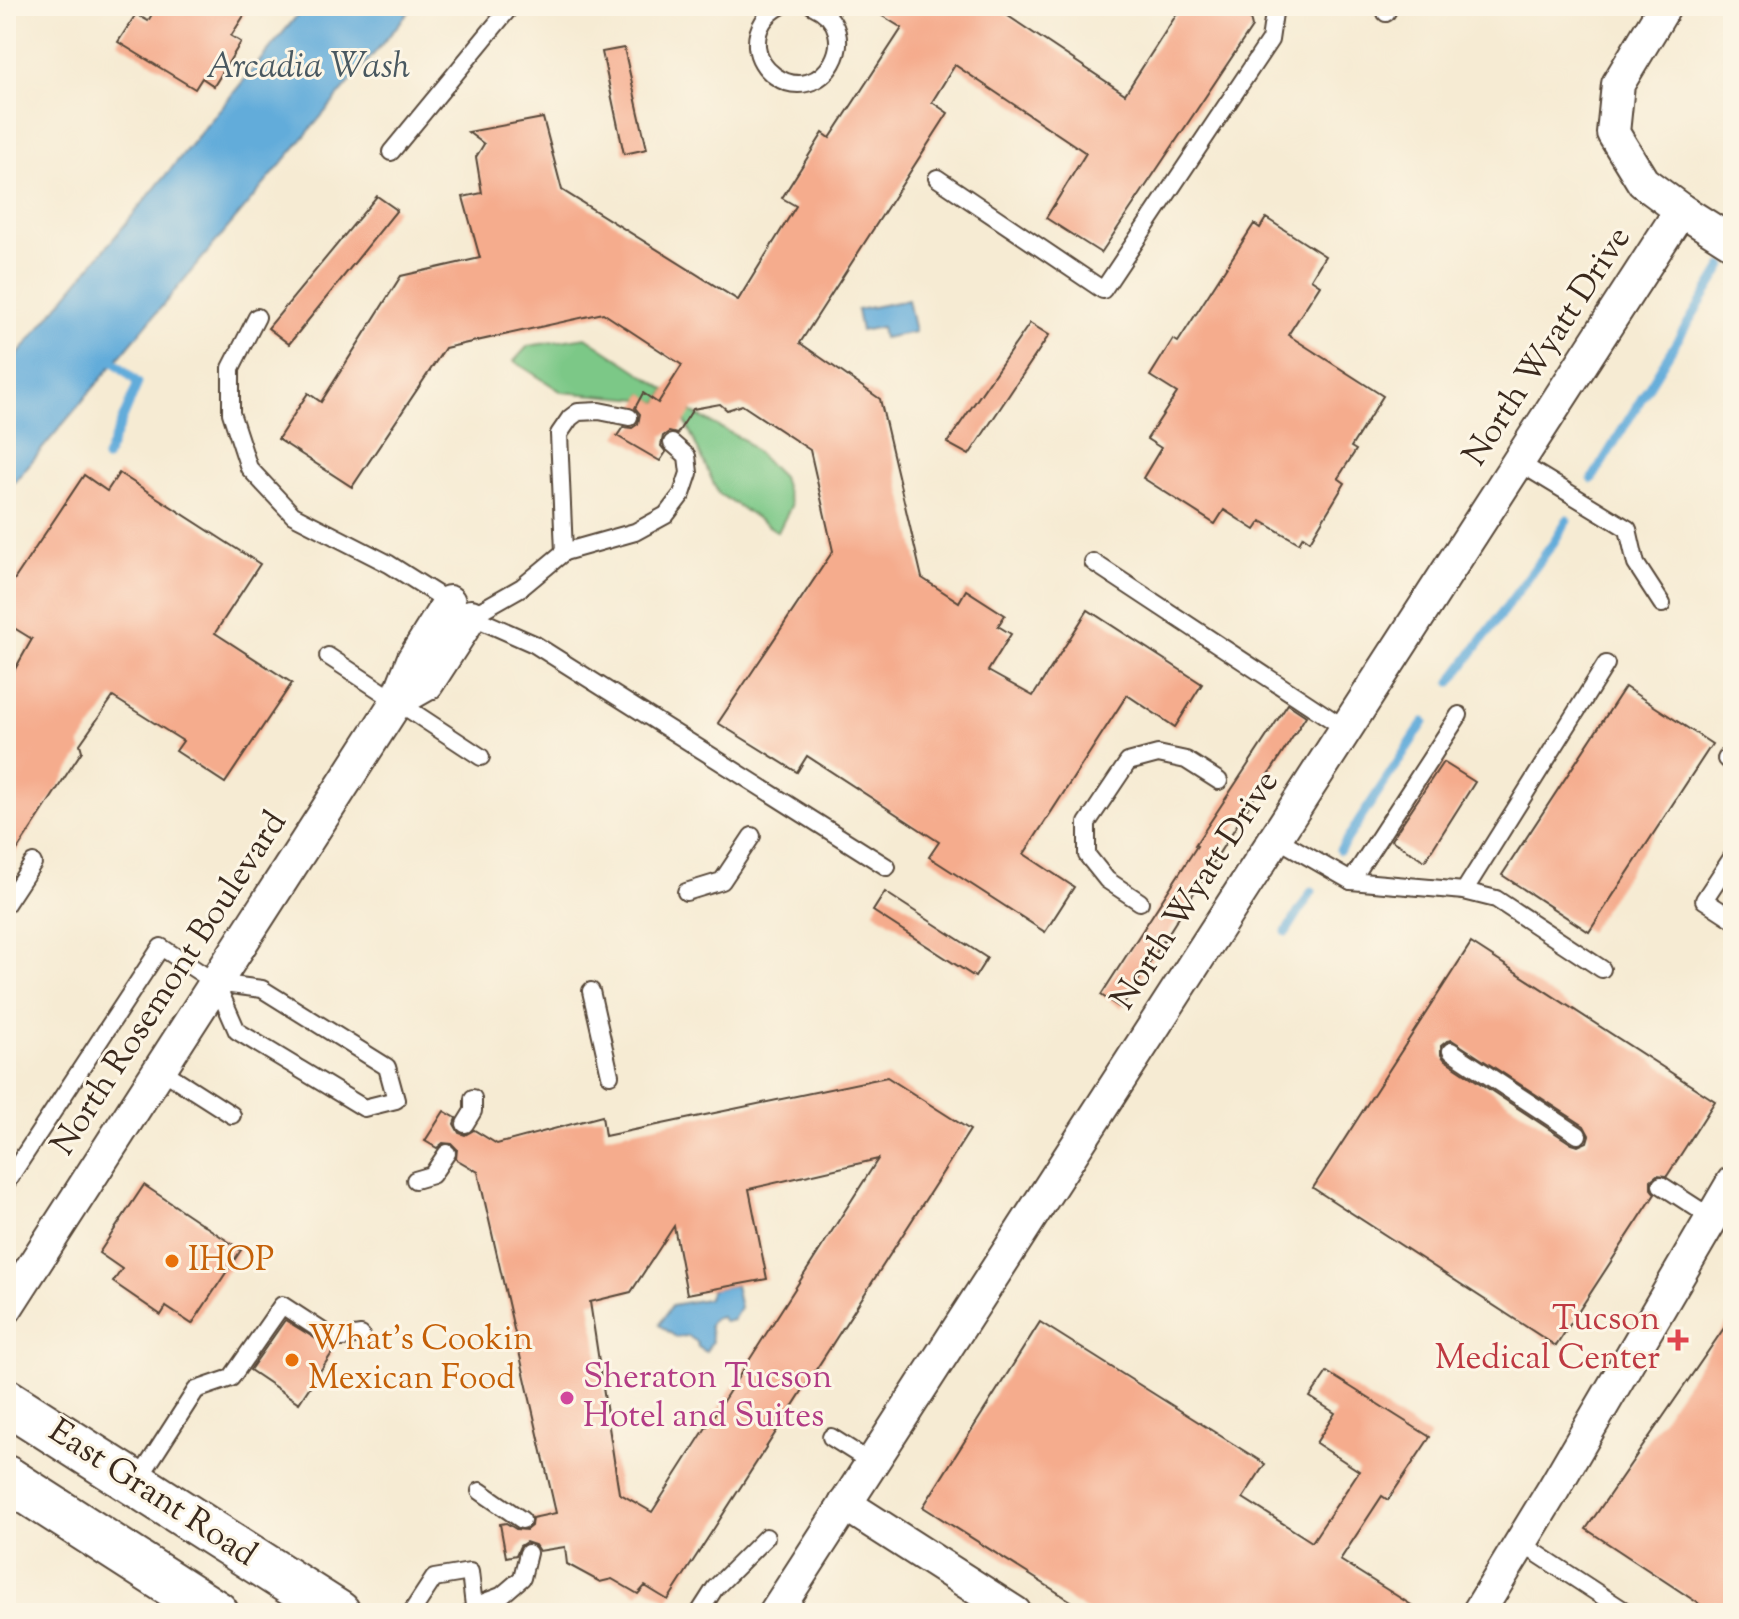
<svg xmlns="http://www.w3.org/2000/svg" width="1739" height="1619" font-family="'Sorts Mill Goudy',serif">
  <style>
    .green { fill: #7cc887; stroke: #5c7952; stroke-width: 2 }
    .water { fill: #62acda; stroke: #4e6b7c; stroke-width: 2 }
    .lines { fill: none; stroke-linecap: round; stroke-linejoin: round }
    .stream { stroke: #62acda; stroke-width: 9 }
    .building { fill: #f5ac8d; fill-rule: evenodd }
    .service-casing { stroke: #574739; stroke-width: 20 }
    .minor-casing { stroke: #574739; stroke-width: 36 }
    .primary-casing { stroke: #574739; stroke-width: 48 }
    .service { stroke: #fff; stroke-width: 16 }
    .minor { stroke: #fff; stroke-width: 32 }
    .primary { stroke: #fff; stroke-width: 44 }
    .food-dot { fill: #e8710a; stroke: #fcf5e5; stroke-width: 3 }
    .health-dot { fill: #e0444e; stroke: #fcf5e5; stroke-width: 3 }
    .hotel-dot { fill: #d1479c; stroke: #fcf5e5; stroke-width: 3 }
    .labels { text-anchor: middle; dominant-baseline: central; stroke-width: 6; stroke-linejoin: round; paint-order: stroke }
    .street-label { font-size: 34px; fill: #3b2a1e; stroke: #fcf5e5 }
    .food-label { font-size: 34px; fill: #c56008; stroke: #fcf5e5; text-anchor: start }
    .health-label { font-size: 34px; fill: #be3a42; stroke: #fcf5e5; text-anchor: end }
    .hotel-label { font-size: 34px; fill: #b23c85; stroke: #fcf5e5; text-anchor: start }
    .water-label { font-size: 36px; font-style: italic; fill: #495860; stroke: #fcf5e5 }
  </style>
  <rect width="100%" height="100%" fill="#fcf5e5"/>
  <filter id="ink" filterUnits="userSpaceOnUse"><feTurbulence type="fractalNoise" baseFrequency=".0125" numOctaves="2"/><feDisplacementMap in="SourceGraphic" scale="16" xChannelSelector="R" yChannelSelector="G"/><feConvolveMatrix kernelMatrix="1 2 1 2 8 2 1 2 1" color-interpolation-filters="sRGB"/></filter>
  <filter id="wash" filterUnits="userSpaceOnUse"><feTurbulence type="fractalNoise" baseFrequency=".006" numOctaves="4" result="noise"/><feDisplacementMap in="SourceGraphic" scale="32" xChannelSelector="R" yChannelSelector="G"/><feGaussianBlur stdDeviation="1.8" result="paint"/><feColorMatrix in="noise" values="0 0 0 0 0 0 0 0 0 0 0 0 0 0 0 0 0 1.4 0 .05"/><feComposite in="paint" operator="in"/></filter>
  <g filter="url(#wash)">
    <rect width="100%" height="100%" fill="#f6ebd3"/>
    <g class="green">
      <path d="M 586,337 L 666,390 L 658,403 L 643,394 L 640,399 L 562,392 L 514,361 L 528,346 Z"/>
      <path d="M 687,410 L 744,440 L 782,477 L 791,506 L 778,532 L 718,493 L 685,421 L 672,412 Z"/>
    </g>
    <g class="water">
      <path d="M 305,6 L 414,6 L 6,492 L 6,369 Z"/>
      <path d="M 908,300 L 915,332 L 883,338 L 881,327 L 861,331 L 857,310 Z"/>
      <path d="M 735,1285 L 740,1308 L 733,1320 L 724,1322 L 721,1317 L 713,1319 L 709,1325 L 712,1341 L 706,1352 L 698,1347 L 697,1342 L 688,1336 L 676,1337 L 659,1325 L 672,1305 L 707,1299 L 712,1289 Z"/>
    </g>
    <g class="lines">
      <g class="stream">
        <path d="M 106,354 L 138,383 L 106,458"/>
        <path d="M 1592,479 L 1723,266"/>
        <path d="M 1451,682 L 1554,542 L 1567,520"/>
        <path d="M 1340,850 L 1424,722"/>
        <path d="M 1286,932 L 1312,891"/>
      </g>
    </g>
    <g id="blocks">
      <g class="building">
        <path d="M 157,6 L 250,6 L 231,36 L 241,42 L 214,86 L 202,78 L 195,89 L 118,42 L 136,14 L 148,21 Z"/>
        <path d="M 866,6 L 993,6 L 1125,94 L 1182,6 L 1247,6 L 1252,27 L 1101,253 L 1046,218 L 1086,153 L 955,65 L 932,102 L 948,113 L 800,343 L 880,399 L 922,578 L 959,602 L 966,590 L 1005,615 L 998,626 L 1011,634 L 988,671 L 1033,696 L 1088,610 L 1202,684 L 1175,727 L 1127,695 L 1024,854 L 1074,887 L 1045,932 L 929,857 L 939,842 L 807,756 L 797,772 L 718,723 L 833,551 L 810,450 L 742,405 L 727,410 L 720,404 L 693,409 L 677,434 L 669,432 L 663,436 L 661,446 L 666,452 L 660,461 L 617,436 L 623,427 L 632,428 L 638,424 L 640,414 L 635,408 L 643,393 L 658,403 L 682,365 L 603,313 L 445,348 L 352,487 L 278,439 L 308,393 L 321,402 L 401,276 L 480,258 L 463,197 L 482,193 L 476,157 L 484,144 L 468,132 L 543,118 L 562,190 L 738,300 L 796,206 L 782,198 L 823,133 L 830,138 L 902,28 Z"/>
        <path d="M 624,48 L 647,149 L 624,154 L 602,52 Z"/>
        <path d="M 377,196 L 397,210 L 289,344 L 268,328 Z"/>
        <path d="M 1266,218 L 1325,256 L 1311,279 L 1320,285 L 1288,335 L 1383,396 L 1351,447 L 1356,450 L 1338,478 L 1345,483 L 1310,541 L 1303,536 L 1299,543 L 1261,521 L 1255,530 L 1224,510 L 1215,524 L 1143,478 L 1161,448 L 1147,439 L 1177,393 L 1150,376 L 1173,339 L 1178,342 L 1254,224 L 1260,228 Z"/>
        <path d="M 1030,323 L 1049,335 L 969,455 L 947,443 Z"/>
        <path d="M 119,473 L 260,564 L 215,633 L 292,683 L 225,783 L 176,751 L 183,741 L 113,697 L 80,744 L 82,751 L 6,867 L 6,685 L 32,639 L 6,623 L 6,592 L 84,475 L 107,491 Z"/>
        <path d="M 1625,687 L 1712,744 L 1589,932 L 1502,875 Z"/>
        <path d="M 1288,704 L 1306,716 L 1121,1008 L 1101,995 L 1197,846 L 1195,845 Z"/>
        <path d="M 1443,762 L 1475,782 L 1425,861 L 1391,840 Z"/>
        <path d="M 885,892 L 987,958 L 975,977 L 873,911 Z"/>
        <path d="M 1471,943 L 1715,1101 L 1667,1176 L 1657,1175 L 1651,1180 L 1651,1189 L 1655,1194 L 1556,1346 L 1313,1188 ZM 1452,1040 L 1584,1126 L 1589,1135 L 1587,1142 L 1578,1146 L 1572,1144 L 1445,1060 L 1441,1055 L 1441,1046 L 1447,1041 Z"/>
        <path d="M 887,1077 L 970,1130 L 668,1600 L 645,1586 L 638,1594 L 612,1579 L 600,1582 L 567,1564 L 565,1547 L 539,1551 L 535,1545 L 526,1542 L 520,1546 L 516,1555 L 506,1557 L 500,1524 L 506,1523 L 516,1529 L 526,1530 L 531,1526 L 532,1518 L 556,1513 L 478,1172 L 456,1159 L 457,1149 L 452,1144 L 443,1143 L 437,1148 L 425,1141 L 444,1111 L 456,1118 L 454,1124 L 459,1133 L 465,1135 L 474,1130 L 497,1144 L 602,1116 L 605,1136 ZM 878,1159 L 652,1512 L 619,1493 L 590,1302 L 631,1292 L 674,1226 L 687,1294 L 767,1279 L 749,1189 Z"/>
        <path d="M 144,1185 L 241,1250 L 192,1324 L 166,1307 L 161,1315 L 113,1282 L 122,1269 L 99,1253 Z"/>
        <path d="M 1733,1315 L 1733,1613 L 1713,1613 L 1586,1529 Z"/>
        <path d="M 285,1320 L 334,1350 L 299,1403 L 250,1370 Z"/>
        <path d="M 1040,1322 L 1265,1464 L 1243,1498 L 1312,1542 L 1359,1471 L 1316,1443 L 1335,1413 L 1310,1397 L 1327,1372 L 1430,1437 L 1388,1500 L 1382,1496 L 1340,1560 L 1424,1613 L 1090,1613 L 923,1507 Z"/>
      </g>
    </g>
  </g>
  <g filter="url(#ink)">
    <use href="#blocks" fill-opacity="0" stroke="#574739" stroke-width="2"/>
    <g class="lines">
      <g class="service-casing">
        <g id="service">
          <path d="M 781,6 C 766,14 756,28 757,46 C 758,58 765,69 775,76 C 822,109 868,31 813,6"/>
          <path d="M 1386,13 L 1390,6"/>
          <path d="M 391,152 L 511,6"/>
          <path d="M 937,178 L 1103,290 L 1270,40 L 1274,13 L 1269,6"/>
          <path d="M 257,317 L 231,368 L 231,413 L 249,468 L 293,515 L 389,564 L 471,616 L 534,644 L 887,867"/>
          <path d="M 1518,462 L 1628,529 L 1636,564 L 1662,604"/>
          <path d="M 564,552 L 559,434 L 570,418 L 578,412 L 599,411 L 629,417"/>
          <path d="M 1093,562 L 1346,729"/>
          <path d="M 471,616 L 522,587 L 564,552 L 635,532 L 666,515 L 682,494 L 689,473 L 687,456 L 672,443"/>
          <path d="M 328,656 L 481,757"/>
          <path d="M 1726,759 L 1733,749"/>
          <path d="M 1276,838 L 1351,881 L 1464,891 L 1496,899 L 1602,969"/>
          <path d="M 1733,856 L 1704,900 L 1733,919"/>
          <path d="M 1351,881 L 1459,715"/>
          <path d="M 1464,891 L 1606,664"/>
          <path d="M 686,892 L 722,881 L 752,836"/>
          <path d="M 1140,902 L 1107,880 L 1087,855 L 1087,823 L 1128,762 L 1158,754 L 1186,760 L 1219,781"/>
          <path d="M 6,904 L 33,863"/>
          <path d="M 216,983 L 262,989 L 387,1067 L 396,1100 L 364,1108 L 237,1031 Z"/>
          <path d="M 591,991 L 610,1075"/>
          <path d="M 1451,1051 L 1578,1135"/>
          <path d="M 160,1069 L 232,1115"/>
          <path d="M 465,1124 L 473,1111 L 473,1098"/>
          <path d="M 415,1180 L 432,1175 L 447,1153"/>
          <path d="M 6,1183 L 161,947 L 216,983"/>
          <path d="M 1661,1185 L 1712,1218"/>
          <path d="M 831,1437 L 872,1463"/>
          <path d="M 137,1482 L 196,1390 L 231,1378 L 282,1305 L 328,1335 L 342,1338 L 361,1335"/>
          <path d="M 480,1491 L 522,1520"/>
          <path d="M 1521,1543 L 1628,1613"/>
          <path d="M 474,1606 L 501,1596 L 522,1578 L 528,1553"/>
          <path d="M 411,1613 L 434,1578 L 470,1572 L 474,1606 L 470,1613"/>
          <path d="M 699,1613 L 715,1588 L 766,1537"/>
        </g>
      </g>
      <g class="minor-casing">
        <g id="minor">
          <path d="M 1665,6 L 1618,84 L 1613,133 L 1643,182 L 1681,210 L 1733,243"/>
          <path d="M 397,701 L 427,684 L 471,616"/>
          <path d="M 6,1308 L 397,701 L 413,660 L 449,602"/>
          <path d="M 845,1504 L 1015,1613"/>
          <path d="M 775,1613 L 1681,210"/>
          <path d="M 1478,1613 L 1553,1490 L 1733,1182"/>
        </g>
      </g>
      <g class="primary-casing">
        <g id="primary">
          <path d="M 6,1401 L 338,1613"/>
          <path d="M 6,1478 L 216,1613"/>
        </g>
      </g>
      <use href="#service" class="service"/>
      <use href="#minor" class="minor"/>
      <use href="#primary" class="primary"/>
    </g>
  </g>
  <g class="food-dot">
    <circle cx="172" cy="1261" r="8"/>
    <circle cx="292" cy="1360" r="8"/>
  </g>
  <path class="health-dot" d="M1674 1328h8v8h8v8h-8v8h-8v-8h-8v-8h8z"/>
  <circle class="hotel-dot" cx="567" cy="1398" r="8"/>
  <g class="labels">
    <g class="street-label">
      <text transform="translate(1548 347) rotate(-57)">North Wyatt Drive</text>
      <text transform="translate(1196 891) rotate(-57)">North Wyatt Drive</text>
      <text transform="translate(170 984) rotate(-57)">North Rosemont Boulevard</text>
      <text transform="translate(152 1494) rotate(33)">East Grant Road</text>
    </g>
    <g class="food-label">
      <text x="188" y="1261">IHOP</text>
      <text x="308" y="1340">What’s Cookin<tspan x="308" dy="39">Mexican Food</tspan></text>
    </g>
    <g class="health-label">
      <text x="1660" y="1320">Tucson<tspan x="1660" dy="39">Medical Center</tspan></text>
    </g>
    <g class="hotel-label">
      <text x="583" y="1378">Sheraton Tucson<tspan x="583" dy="39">Hotel and Suites</tspan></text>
    </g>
    <g class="water-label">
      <text x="308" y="68">Arcadia Wash</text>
    </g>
  </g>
  <rect width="1739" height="1619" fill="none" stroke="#fcf5e5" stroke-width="32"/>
</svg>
